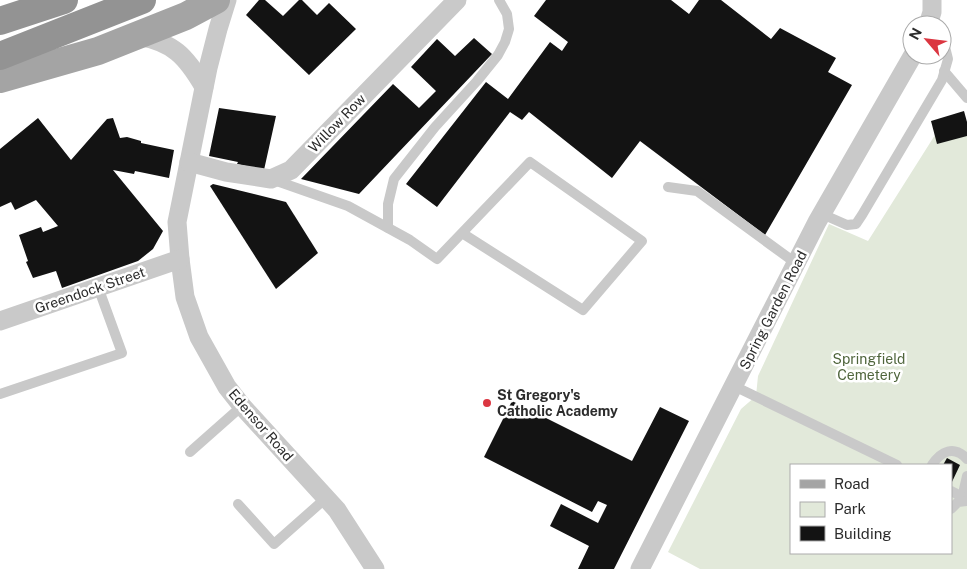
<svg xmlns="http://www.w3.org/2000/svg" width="967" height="569" font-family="'Public Sans',sans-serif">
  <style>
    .green { fill: #e2e9da; fill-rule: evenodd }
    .building { fill: #131313 }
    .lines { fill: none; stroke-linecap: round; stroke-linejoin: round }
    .lane { stroke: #c9c9c9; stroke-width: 10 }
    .street { stroke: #c9c9c9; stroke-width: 19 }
    .primary { stroke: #a4a4a4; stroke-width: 28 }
    .highway { stroke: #939393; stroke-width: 28 }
    .poi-dot { fill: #db3641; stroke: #fff; stroke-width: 2 }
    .labels { text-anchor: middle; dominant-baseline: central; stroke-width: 5; stroke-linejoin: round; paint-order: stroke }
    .street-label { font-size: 14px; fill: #2c2c2c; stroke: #fff }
    .park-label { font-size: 14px; fill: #4f653c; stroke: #fff }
    .poi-label { font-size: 14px; font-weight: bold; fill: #2c2c2c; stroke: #fff; text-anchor: start }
  </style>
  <rect width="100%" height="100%" fill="#fff"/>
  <path class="green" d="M 935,135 L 967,136 L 967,569 L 700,569 L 668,552 L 741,409 L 756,396 L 758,376 L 829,224 L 868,241 ZM 791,465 L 951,465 L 951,553 L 791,553 Z"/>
  <g class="building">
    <path d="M 259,0 L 265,0 L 283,16 L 299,0 L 302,0 L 317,15 L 329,3 L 356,29 L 309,75 L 246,15 Z"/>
    <path d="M 546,0 L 671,0 L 689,14 L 699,0 L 721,0 L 771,39 L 780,28 L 836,58 L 828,72 L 852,85 L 765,235 L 640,141 L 612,178 L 529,112 L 522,120 L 510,112 L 437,207 L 406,184 L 486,82 L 508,99 L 550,42 L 562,51 L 568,42 L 534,16 Z"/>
    <path d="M 474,38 L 492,54 L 359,194 L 301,179 L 393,84 L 419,108 L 436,91 L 411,67 L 437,39 L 455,56 Z"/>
    <path d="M 219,108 L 276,116 L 264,170 L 237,164 L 238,162 L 209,156 Z"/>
    <path d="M 964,111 L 967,122 L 967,136 L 937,144 L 931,121 Z"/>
    <path d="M 38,118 L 71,160 L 107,119 L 113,118 L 120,138 L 127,137 L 141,141 L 141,143 L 174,150 L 169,178 L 135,171 L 134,174 L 113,170 L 163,231 L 153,249 L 138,261 L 62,288 L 56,271 L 33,278 L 26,262 L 28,261 L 19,235 L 41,227 L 43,232 L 58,226 L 36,200 L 15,210 L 11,202 L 0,207 L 0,149 Z"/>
    <path d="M 213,184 L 286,202 L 318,253 L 276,289 L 210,186 Z"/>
    <path d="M 512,401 L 632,461 L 660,407 L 689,421 L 614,569 L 578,569 L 589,546 L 550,526 L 561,504 L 598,523 L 607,505 L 598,501 L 592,512 L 484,457 Z"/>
    <path d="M 947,458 L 960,465 L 951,484 L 951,465 L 943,465 Z"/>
  </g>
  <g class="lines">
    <g class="lane">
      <path d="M 944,71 L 967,98"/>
      <path d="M 271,179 L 348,206 L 410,240 L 437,259 L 530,162 L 642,241 L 583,310 L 462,233"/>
      <path d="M 668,187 L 697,191 L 797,264"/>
      <path d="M 822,214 L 847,225 L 856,224 L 862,215 L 942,80 L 948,59 L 942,35"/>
      <path d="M 388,228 L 388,204 L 394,179 L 435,127 L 477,81 L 498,55 L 505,42 L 509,29 L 507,14 L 499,0"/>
      <path d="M 734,386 L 897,465"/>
      <path d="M 0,394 L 122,353 L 98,287"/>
      <path d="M 190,452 L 242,406"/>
      <path d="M 932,465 C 941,451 954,445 967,459"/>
      <path d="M 967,476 L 964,489 L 967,496"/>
      <path d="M 951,491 L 967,499"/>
      <path d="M 238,504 L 274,544 L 326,498"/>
      <path d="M 951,509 L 958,502 L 967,501"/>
    </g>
    <g class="street">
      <path d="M 227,0 L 218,29 L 208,68 L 177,222 L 180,259 L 185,297 L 199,337 L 227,387 L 242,406 L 337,510 L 375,569"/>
      <path d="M 928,25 L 932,12 L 932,0"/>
      <path d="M 137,36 C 173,42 186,56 204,87"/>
      <path d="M 189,162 L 226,172 L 271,179 L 291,170 L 457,0"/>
      <path d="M 0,321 L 180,259"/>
      <path d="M 640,569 L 817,222 L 913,55"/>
    </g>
    <path class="primary" d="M 0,79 L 98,51 L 186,16 L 216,0"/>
    <g class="highway">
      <path d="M 0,21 L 64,0"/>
      <path d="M 0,56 L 142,0"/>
    </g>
  </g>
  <circle class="poi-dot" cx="487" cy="403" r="5"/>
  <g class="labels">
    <g class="street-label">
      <text transform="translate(337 123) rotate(-46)">Willow Row</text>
      <text transform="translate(90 290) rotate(-19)">Greendock Street</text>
      <text transform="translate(773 310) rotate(-63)">Spring Garden Road</text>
      <text transform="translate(261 425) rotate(49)">Edensor Road</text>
    </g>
    <g class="park-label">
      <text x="869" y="359">Springfield<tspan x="869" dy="16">Cemetery</tspan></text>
    </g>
    <g class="poi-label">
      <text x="497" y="395">St Gregory's<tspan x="497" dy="16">Catholic Academy</tspan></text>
    </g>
  </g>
  <rect x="790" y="464" width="162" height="90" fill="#ffffff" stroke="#ababab"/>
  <rect x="800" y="480" width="25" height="8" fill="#a4a4a4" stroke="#ababab"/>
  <text x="834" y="489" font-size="15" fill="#2c2c2c">Road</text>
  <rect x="800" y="502" width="25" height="15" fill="#e2e9da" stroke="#ababab"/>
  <text x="834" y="514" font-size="15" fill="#2c2c2c">Park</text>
  <rect x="800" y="526" width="25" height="15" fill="#131313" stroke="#ababab"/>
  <text x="834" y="539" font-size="15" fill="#2c2c2c">Building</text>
  <g transform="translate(927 40) rotate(298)"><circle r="24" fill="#ffffff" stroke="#ababab"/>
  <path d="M0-4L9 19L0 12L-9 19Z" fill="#db3641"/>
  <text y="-8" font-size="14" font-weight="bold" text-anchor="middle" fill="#2c2c2c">N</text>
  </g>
</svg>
